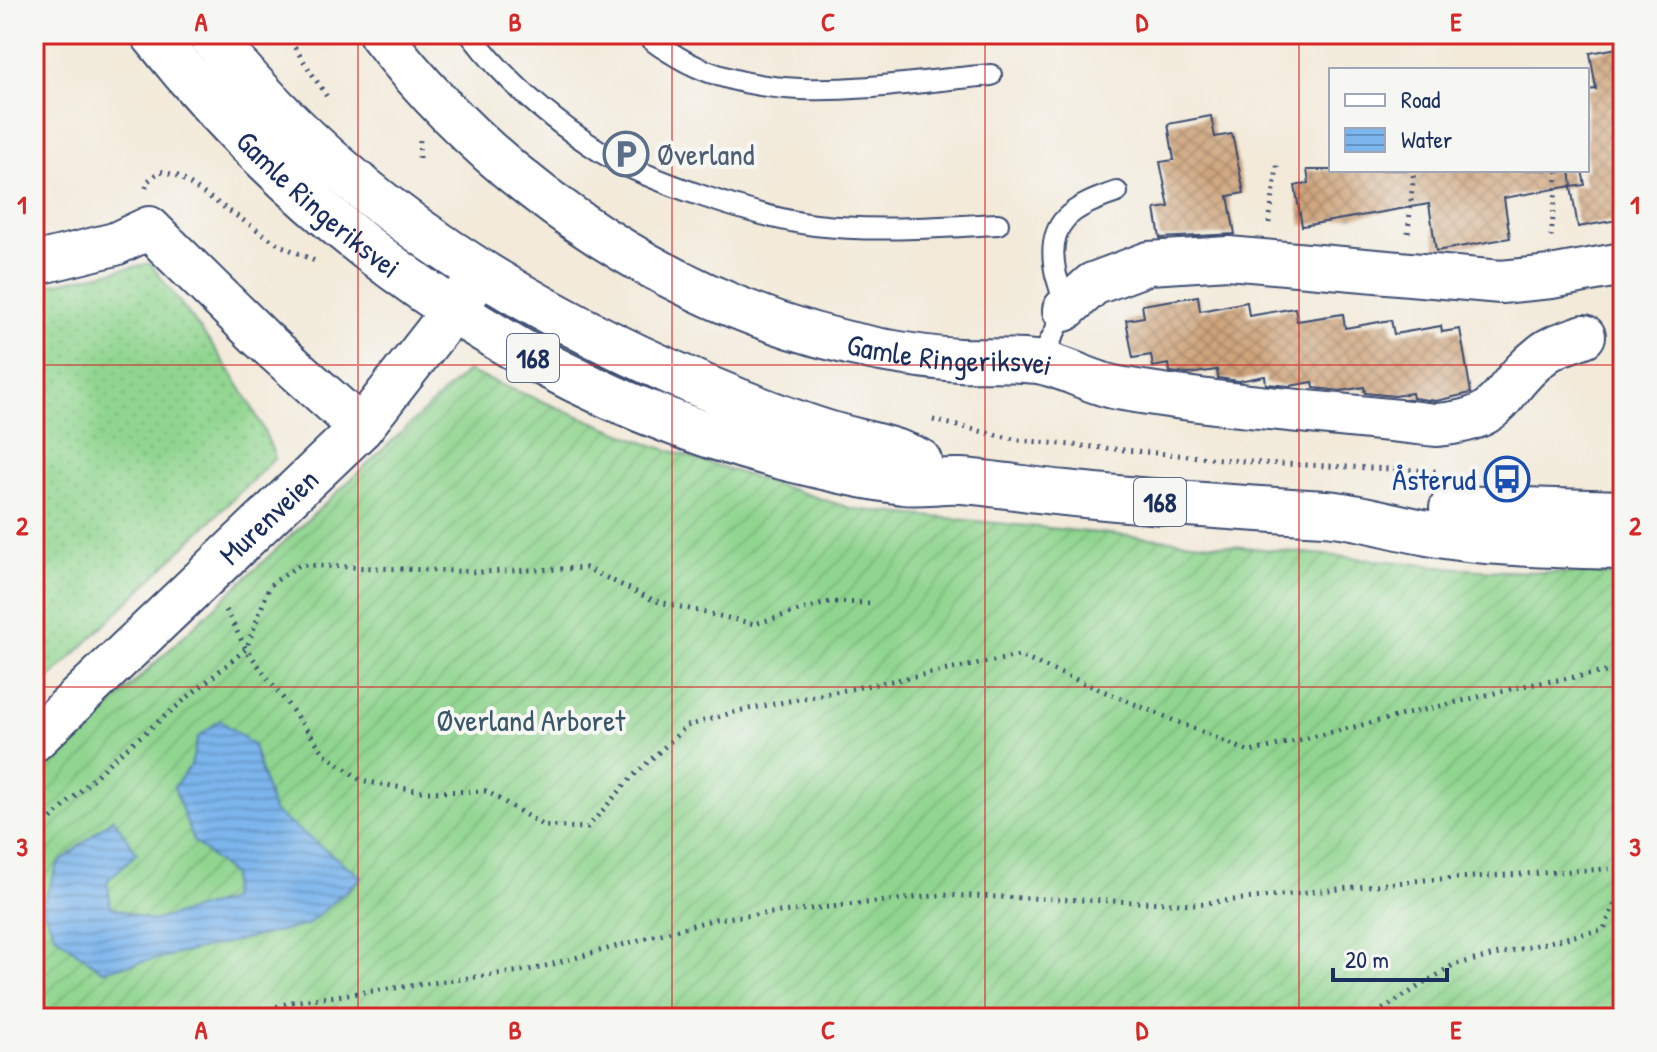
<svg xmlns="http://www.w3.org/2000/svg" width="1657" height="1052" font-family="'Patrick Hand',sans-serif">
  <style>
    .grass { fill: url(#grass-dots); stroke: #568276; stroke-width: 2 }
    .garden { fill: url(#garden-furrows); stroke: #568276; stroke-width: 2 }
    .water { fill: url(#water-rules); stroke: #4c72a5; stroke-width: 2 }
    .building { fill: url(#building-cross-hatch) }
    .lines { fill: none; stroke-linecap: round; stroke-linejoin: round }
    .service-casing { stroke: #3b4b70; stroke-width: 24 }
    .minor-casing { stroke: #3b4b70; stroke-width: 46 }
    .primary-casing { stroke: #3b4b70; stroke-width: 48 }
    .path { stroke: #3b4b70; stroke-width: 5; stroke-dasharray: 2 6; stroke-linecap: butt }
    .service { stroke: #fff; stroke-width: 20 }
    .minor { stroke: #fff; stroke-width: 42 }
    .primary { stroke: #fff; stroke-width: 44 }
    .grid { fill: none; stroke: #d62828; stroke-width: 2; stroke-opacity: 0.55 }
    .labels { text-anchor: middle; dominant-baseline: central; stroke-width: 8; stroke-linejoin: round; paint-order: stroke }
    .shield { fill: #f6f6f2; stroke: #5d6b8a; stroke-width: 2 }
    .shield-label { font-size: 28px; font-weight: bold; fill: #1b2f5e }
    .service-label { font-size: 30px; fill: #4e5e75; stroke: #f6f6f2; text-anchor: start }
    .street-label { font-size: 30px; fill: #1b2f5e; stroke: #f6f6f2 }
    .transit-label { font-size: 30px; fill: #164399; stroke: #f6f6f2; text-anchor: end }
    .park-label { font-size: 30px; fill: #38586a; stroke: #f6f6f2 }
    .neatline { fill: none; stroke: #d62828; stroke-width: 3 }
    .grid-label { font-size: 26px; text-anchor: middle; font-weight: bold; fill: #d62828 }
  </style>
  <defs>
    <pattern id="grass-dots" width="8" height="8" patternUnits="userSpaceOnUse" patternTransform="scale(2)"><rect width="8" height="8" fill="#90d58f"/><path d="M2 2h.1M6 6h.1" fill="none" stroke="#7cb77e" stroke-width="1.8" stroke-linecap="round"/></pattern>
    <pattern id="garden-furrows" width="10" height="10" patternUnits="userSpaceOnUse" patternTransform="scale(2)"><rect width="10" height="10" fill="#90d58f"/><path d="M-1 1l2-2M0 10L10 0M9 11l2-2" fill="none" stroke="#7cb77e"/></pattern>
    <pattern id="water-rules" width="6" height="5" patternUnits="userSpaceOnUse" patternTransform="scale(2)"><rect width="6" height="5" fill="#7cb5ec"/><path d="M0 2.5h6" fill="none" stroke="#6594c2"/></pattern>
    <pattern id="building-cross-hatch" width="8" height="8" patternUnits="userSpaceOnUse" patternTransform="scale(2)"><rect width="8" height="8" fill="#cfa47b"/><path d="M0 0l8 8M0 8l8-8" fill="none" stroke="#a78668"/></pattern>
  </defs>
  <rect width="100%" height="100%" fill="#f6f6f2"/>
  <filter id="ink" filterUnits="userSpaceOnUse"><feTurbulence type="fractalNoise" baseFrequency=".0125" numOctaves="2"/><feDisplacementMap in="SourceGraphic" scale="16" xChannelSelector="R" yChannelSelector="G"/><feConvolveMatrix kernelMatrix="1 2 1 2 8 2 1 2 1" color-interpolation-filters="sRGB"/></filter>
  <filter id="wash" filterUnits="userSpaceOnUse"><feTurbulence type="fractalNoise" baseFrequency=".006" numOctaves="4" result="noise"/><feDisplacementMap in="SourceGraphic" scale="32" xChannelSelector="R" yChannelSelector="G"/><feGaussianBlur stdDeviation="1.8" result="paint"/><feColorMatrix in="noise" values="0 0 0 0 0 0 0 0 0 0 0 0 0 0 0 0 0 1.4 0 .05"/><feComposite in="paint" operator="in"/></filter>
  <g filter="url(#wash)">
    <rect width="100%" height="100%" fill="#f3ead9"/>
    <path class="grass" d="M 150,263 C 195,324 250,386 275,458 L 34,694 L 34,288 Z"/>
    <path class="garden" d="M 467,371 L 646,443 L 853,509 L 1479,570 L 1623,575 L 1623,1018 L 34,1018 L 34,776 Z"/>
    <path class="water" d="M 220,720 L 253,745 L 273,811 L 362,877 L 307,925 L 102,971 L 55,935 L 42,906 L 58,864 L 113,818 L 137,853 L 107,881 L 111,907 L 152,921 L 230,900 L 232,875 L 193,841 L 174,787 L 191,765 L 198,737 Z"/>
    <g id="blocks">
      <g class="building">
        <path d="M 1623,47 L 1623,219 L 1578,227 L 1571,187 L 1585,185 L 1582,170 L 1587,170 L 1587,90 L 1596,89 L 1590,53 Z"/>
        <path d="M 1211,116 L 1215,137 L 1232,134 L 1244,193 L 1228,196 L 1235,234 L 1160,238 L 1155,209 L 1169,207 L 1160,162 L 1174,160 L 1168,124 Z"/>
        <path d="M 1307,170 L 1570,170 L 1572,186 L 1504,198 L 1510,238 L 1436,251 L 1429,204 L 1302,226 L 1295,186 L 1309,183 Z"/>
        <path d="M 1198,296 L 1200,311 L 1247,302 L 1249,316 L 1295,308 L 1297,321 L 1343,314 L 1345,328 L 1391,320 L 1394,334 L 1441,326 L 1442,332 L 1460,329 L 1471,393 L 1436,401 L 1413,398 L 1412,393 L 1395,396 L 1365,393 L 1364,387 L 1341,391 L 1314,388 L 1313,382 L 1290,386 L 1266,384 L 1265,376 L 1239,381 L 1218,378 L 1217,370 L 1188,374 L 1170,372 L 1169,364 L 1153,367 L 1151,355 L 1133,358 L 1126,320 L 1144,317 L 1142,305 Z"/>
      </g>
    </g>
  </g>
  <g filter="url(#ink)">
    <use href="#blocks" fill-opacity="0" stroke="#3b4b70" stroke-width="2"/>
    <g class="lines">
      <g class="service-casing">
        <g id="service">
          <path d="M 470,34 C 505,80 552,121 601,152 C 648,181 759,218 815,225 C 876,232 936,227 998,224"/>
          <path d="M 646,34 C 654,44 665,49 676,56 C 767,111 890,83 991,75"/>
          <path d="M 1039,363 C 1046,347 1059,328 1063,311 C 1065,301 1059,285 1056,275 C 1044,221 1072,207 1117,192"/>
        </g>
      </g>
      <g class="minor-casing">
        <g id="minor">
          <path id="s1" d="M 380,34 C 501,192 684,313 881,350 C 906,354 933,359 959,360 C 984,361 1012,359 1037,362 C 1065,366 1090,383 1118,388 C 1221,406 1332,413 1436,425 C 1510,419 1494,392 1543,354 C 1554,345 1571,341 1584,336"/>
          <path d="M 34,264 L 115,244 L 149,228 L 261,338 L 361,428"/>
          <path d="M 1064,310 L 1093,284 L 1149,263 L 1228,258 L 1501,282 L 1551,277 L 1623,264"/>
          <path id="s2" d="M 34,740 L 361,428 L 476,281"/>
        </g>
      </g>
      <g class="primary-casing">
        <g id="primary">
          <path id="s3" d="M 153,34 C 319,244 551,406 815,465 C 844,472 874,478 903,482 C 922,484 941,480 960,481 C 995,483 1030,490 1065,493 C 1151,502 1238,508 1325,513 C 1361,516 1393,527 1428,533 C 1491,545 1559,545 1623,547"/>
          <path d="M 210,34 C 344,206 537,319 736,400 C 764,411 793,422 821,431 C 854,442 889,446 919,461"/>
          <path d="M 1452,508 L 1623,513"/>
        </g>
      </g>
      <g class="path">
        <path d="M 286,34 L 329,100"/>
        <path d="M 419,158 L 420,139"/>
        <path d="M 146,188 L 148,181 L 160,171 L 178,176 L 278,244 L 317,262"/>
        <path d="M 1269,223 L 1278,161"/>
        <path d="M 1408,233 L 1414,170"/>
        <path d="M 1551,237 L 1558,170"/>
        <path d="M 933,420 L 1018,440 L 1262,463 L 1436,471"/>
        <path d="M 226,610 L 246,649 L 325,754 L 362,781 L 427,792 L 486,791 L 544,826 L 587,828 L 632,777 L 687,726 L 738,711 L 1019,656 L 1250,752 L 1528,685 L 1623,669"/>
        <path d="M 34,836 L 112,760 L 246,649 L 270,585 L 299,565 L 480,572 L 586,568 L 655,601 L 754,624 L 830,602 L 869,603"/>
        <path d="M 238,1018 L 292,1002 L 535,969 L 715,919 L 942,895 L 1196,904 L 1424,880 L 1623,868"/>
        <path d="M 1369,1018 L 1453,965 L 1604,929 L 1623,883"/>
      </g>
      <use href="#service" class="service"/>
      <use href="#minor" class="minor"/>
      <use href="#primary" class="primary"/>
    </g>
  </g>
  <path class="grid" d="M 358,34 L 358,1018M 672,34 L 672,1018M 985,34 L 985,1018M 1299,34 L 1299,1018M 34,365 L 1623,365M 34,687 L 1623,687"/>
  <defs>
    <g id="parking-ring" transform="scale(2.3)"><circle r="9.5" fill="#f6f6f2" stroke="#5c6f8a" stroke-width="1.5"/><path d="M-3.5-5.5H1a3.5 3.5 0 0 1 0 7H-1V5.5H-3.5ZM-1-3.4V-.6H.8a1.4 1.4 0 0 0 0-2.8Z" fill="#5c6f8a"/></g>
    <g id="bus-ring" transform="scale(2.3)"><circle r="9.5" fill="#f6f6f2" stroke="#1a4fb4" stroke-width="1.5"/><path d="M-5-6H5V4H4V6H2V4H-2V6H-4V4H-5ZM-3.5-4V0h7V-4ZM-3.5 1.2v1.5H-2V1.2ZM2 1.2v1.5H3.5V1.2Z" fill="#1a4fb4"/></g>
  </defs>
  <g fill-rule="evenodd">
    <use href="#parking-ring" x="626" y="154"/>
    <use href="#bus-ring" x="1507" y="479"/>
  </g>
  <g class="labels">
    <g class="shield">
      <rect x="507" y="334" width="52" height="48" rx="6"/>
      <rect x="1134" y="478" width="52" height="48" rx="6"/>
    </g>
    <g class="shield-label">
      <text x="533" y="358">168</text>
      <text x="1160" y="502">168</text>
    </g>
    <g class="service-label">
      <text x="657" y="154">Øverland</text>
    </g>
    <g class="street-label">
      <text stroke="none"><textPath href="#s3" startOffset="238">Gamle Ringeriksvei</textPath></text>
      <text stroke="none"><textPath href="#s1" startOffset="674">Gamle Ringeriksvei</textPath></text>
      <text stroke="none"><textPath href="#s2" startOffset="324">Murenveien</textPath></text>
    </g>
    <g class="transit-label">
      <text x="1476" y="479">Åsterud</text>
    </g>
    <g class="park-label">
      <text x="531" y="720">Øverland Arboret</text>
    </g>
  </g>
  <rect width="1657" height="1052" fill="none" stroke="#f6f6f2" stroke-width="88"/>
  <rect x="1329" y="68" width="260" height="104" fill="#f6f6f2" stroke="#9ea6b7" stroke-width="2"/>
  <rect x="1345" y="94" width="40" height="12" fill="#ffffff" stroke="#9ea6b7" stroke-width="2"/>
  <text x="1401" y="108" font-size="24" fill="#1b2f5e">Road</text>
  <rect x="1345" y="128" width="40" height="24" fill="url(#water-rules)" stroke="#9ea6b7" stroke-width="2"/>
  <text x="1401" y="148" font-size="24" fill="#1b2f5e">Water</text>
  <path d="M1333 968v12h114v-12" fill="none" stroke="#1b2f5e" stroke-width="4"/>
  <text x="1345" y="968" font-size="24" fill="#1b2f5e" stroke="#f6f6f2" stroke-width="6" paint-order="stroke">20 m</text>
  <rect x="44" y="44" width="1569" height="964" class="neatline"/>
  <g class="grid-label">
    <text x="201" y="31">A</text>
    <text x="515" y="31">B</text>
    <text x="828" y="31">C</text>
    <text x="1142" y="31">D</text>
    <text x="1456" y="31">E</text>
    <text x="22" y="214">1</text>
    <text x="1635" y="214">1</text>
    <text x="22" y="535">2</text>
    <text x="1635" y="535">2</text>
    <text x="22" y="856">3</text>
    <text x="1635" y="856">3</text>
    <text x="201" y="1039">A</text>
    <text x="515" y="1039">B</text>
    <text x="828" y="1039">C</text>
    <text x="1142" y="1039">D</text>
    <text x="1456" y="1039">E</text>
  </g>
</svg>
